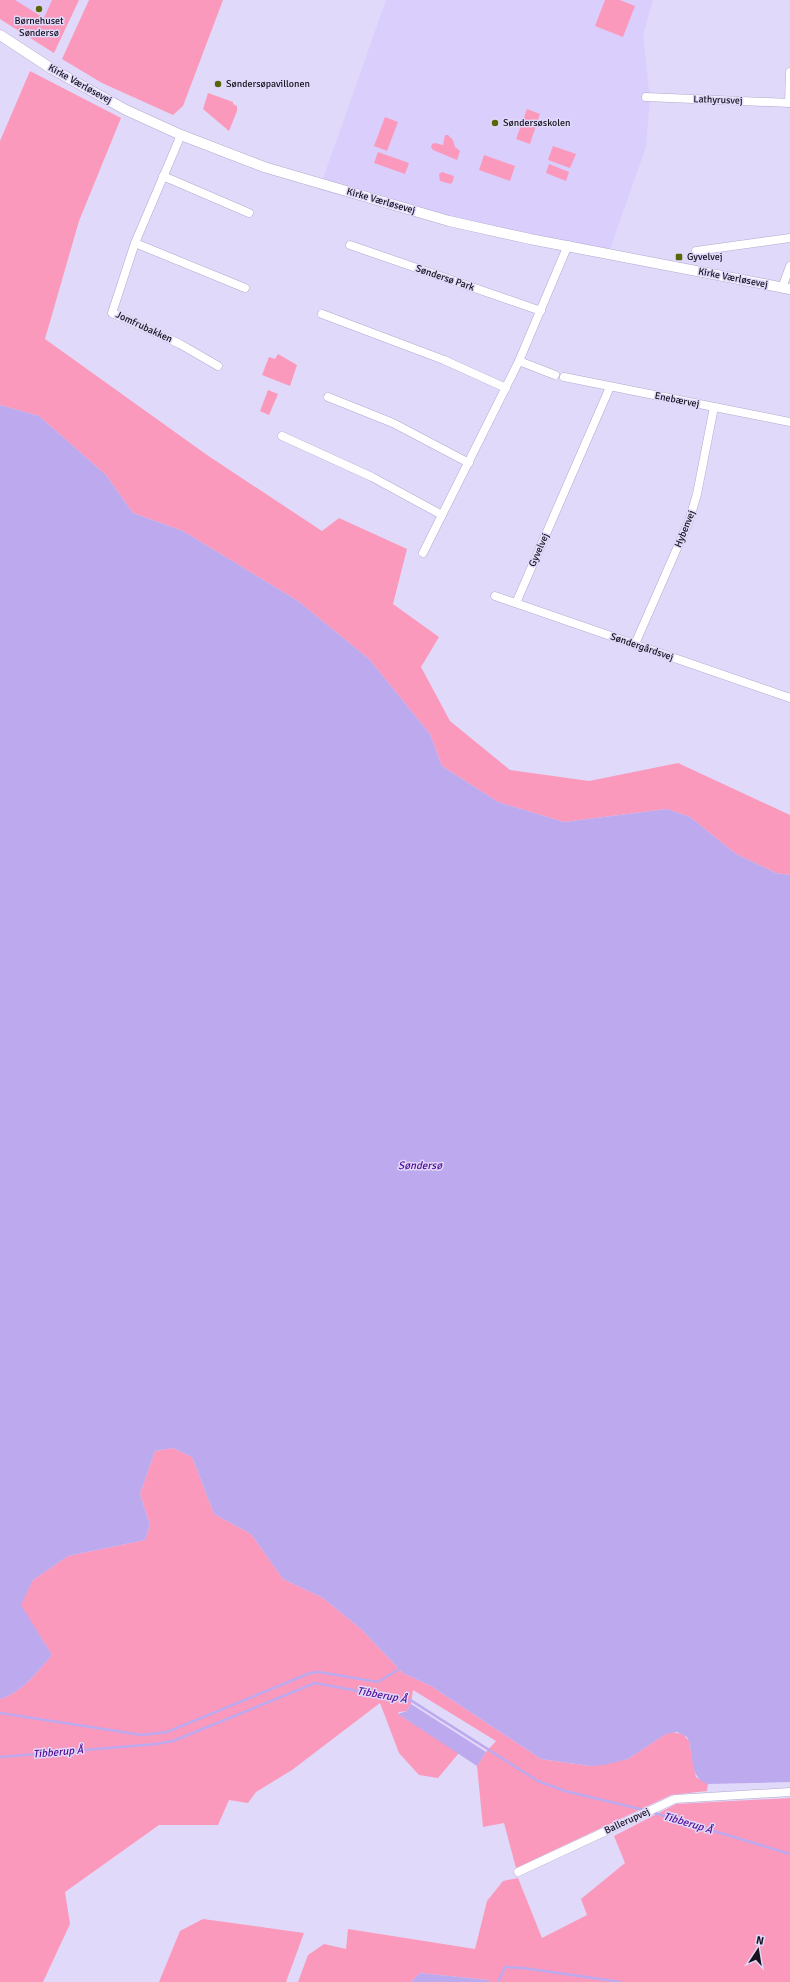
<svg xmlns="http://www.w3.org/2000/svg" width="790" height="1982" font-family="Signika,sans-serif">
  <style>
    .built { fill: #dacefd }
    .green { fill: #fb99bc }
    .water { fill: #bda9ee }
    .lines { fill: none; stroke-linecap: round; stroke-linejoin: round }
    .stream { stroke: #bda9ee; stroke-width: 2.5 }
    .minor-casing { stroke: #b3a8cf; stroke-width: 9 }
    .tertiary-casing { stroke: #b3a8cf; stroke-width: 11 }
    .minor { stroke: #fff; stroke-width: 8 }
    .tertiary { stroke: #fff; stroke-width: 10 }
    .poi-dot { fill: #596506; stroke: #e1d9f9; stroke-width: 1.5 }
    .labels { text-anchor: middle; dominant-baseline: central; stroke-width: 3; stroke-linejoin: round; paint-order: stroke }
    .poi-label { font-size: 10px; fill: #16121f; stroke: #e1d9f9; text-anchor: start }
    .street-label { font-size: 10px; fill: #16121f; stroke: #e1d9f9 }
    .water-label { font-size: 11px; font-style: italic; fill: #510b98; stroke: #e1d9f9 }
  </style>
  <rect width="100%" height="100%" fill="#e1d9f9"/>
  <g class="built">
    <path d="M 15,0 L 52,0 L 44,18 Z"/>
    <path d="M 386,0 L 653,0 L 643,35 L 650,99 L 646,147 L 609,252 L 383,206 L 319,190 Z"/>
  </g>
  <g class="green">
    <path d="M 0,0 L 15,0 L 44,18 L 52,0 L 79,0 L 54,53 L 0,19 Z"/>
    <path d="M 89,0 L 223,0 L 183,106 L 173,115 L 102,83 L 62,59 Z"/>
    <path d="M 605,0 L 620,0 L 635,6 L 623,37 L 595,26 Z"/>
    <path d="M 30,71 L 121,118 L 79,221 L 45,339 L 207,455 L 322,531 L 339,518 L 407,549 L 393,604 L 439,637 L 421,667 L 450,721 L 510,770 L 589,781 L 678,763 L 790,815 L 790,875 L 776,873 L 736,854 L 690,817 L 667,809 L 564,822 L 498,802 L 442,766 L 430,734 L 369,659 L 298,601 L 183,531 L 133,513 L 106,475 L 39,416 L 0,405 L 0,141 Z"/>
    <path d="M 208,93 L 233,102 L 233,104 L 237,106 L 237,111 L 229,131 L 203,109 Z"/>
    <path d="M 527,109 L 540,114 L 530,144 L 516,139 Z"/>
    <path d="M 385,117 L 398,122 L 387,151 L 374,146 Z"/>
    <path d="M 445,135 L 448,135 L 453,140 L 455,147 L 460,151 L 457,160 L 433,150 L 431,147 L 432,144 L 435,143 L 443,145 Z"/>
    <path d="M 553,146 L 576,154 L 570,168 L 548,160 Z"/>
    <path d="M 378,152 L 409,163 L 405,174 L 374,163 Z"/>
    <path d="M 484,155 L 515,166 L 510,181 L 479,170 Z"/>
    <path d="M 549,164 L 569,172 L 566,181 L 546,173 Z"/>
    <path d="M 442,172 L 454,176 L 453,181 L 451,184 L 440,181 L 439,174 Z"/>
    <path d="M 278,354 L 297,365 L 290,386 L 262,375 L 269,357 L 275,359 Z"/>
    <path d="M 268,390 L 278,394 L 269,415 L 260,411 Z"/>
    <path d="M 173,1448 L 192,1457 L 214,1514 L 251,1534 L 283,1579 L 323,1598 L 361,1629 L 403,1673 L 431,1686 L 541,1759 L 590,1766 L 628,1759 L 666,1734 L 671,1732 L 683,1734 L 689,1741 L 696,1777 L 708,1784 L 707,1791 L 671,1795 L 516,1868 L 504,1823 L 483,1827 L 477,1766 L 486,1752 L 496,1741 L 413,1690 L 411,1704 L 407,1711 L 399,1712 L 398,1714 L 459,1753 L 438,1778 L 419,1775 L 399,1753 L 380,1703 L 292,1770 L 256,1792 L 248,1803 L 229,1800 L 218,1825 L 159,1825 L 65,1892 L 70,1924 L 43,1982 L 0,1982 L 0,1699 C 22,1693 38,1671 52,1655 L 20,1605 L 33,1580 L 68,1556 L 145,1540 L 150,1525 L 140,1494 L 155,1451 Z"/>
    <path d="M 790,1798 L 790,1982 L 490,1982 L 488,1980 L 420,1973 L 411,1982 L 298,1982 L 308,1955 L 324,1944 L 346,1949 L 348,1929 L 475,1949 L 487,1901 L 503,1881 L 518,1878 L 542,1938 L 587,1915 L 581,1899 L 625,1863 L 614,1836 L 676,1804 Z"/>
    <path d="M 203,1919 L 304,1933 L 286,1982 L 159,1982 L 180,1931 Z"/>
  </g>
  <g class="water">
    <path d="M 0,405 L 39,416 L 106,475 L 133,513 L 183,531 L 298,601 L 369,659 L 430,734 L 442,766 L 498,802 L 564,822 L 667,809 L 690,817 L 736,854 L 776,873 L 790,875 L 790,1782 L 708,1784 C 688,1778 695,1753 687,1737 L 677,1732 L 666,1734 L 628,1759 L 604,1765 L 590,1766 L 541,1759 L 431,1686 L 403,1673 L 361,1629 L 323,1598 L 283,1579 L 251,1534 L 214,1514 L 192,1457 L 173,1448 L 155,1451 L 140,1494 L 150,1525 L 145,1540 L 68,1556 L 33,1580 L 21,1605 L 52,1655 C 38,1671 22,1693 0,1699 Z"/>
    <path d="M 411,1704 L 486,1752 L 477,1766 L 398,1714 L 407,1711 Z"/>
    <path d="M 420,1973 L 488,1980 L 490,1982 L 411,1982 Z"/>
  </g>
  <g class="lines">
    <g class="stream">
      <path d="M 0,1713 L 142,1735 L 167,1732 L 310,1673 L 319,1672 L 378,1682 L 399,1669"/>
      <path d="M 0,1757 L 156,1744 L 173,1741 L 315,1683 L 412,1701 L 538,1781 L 565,1791 L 644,1810"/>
      <path d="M 651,1812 L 790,1854"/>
      <path d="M 498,1982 L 505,1967 L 523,1968 L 621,1982"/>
    </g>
    <g class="minor-casing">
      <g id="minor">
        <path d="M 646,97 L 790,103"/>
        <path d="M 789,103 L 790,72"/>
        <path d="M 181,135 L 135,243 L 112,313 L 180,344 L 218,366"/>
        <path d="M 163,176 L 249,213"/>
        <path d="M 135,243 L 245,288"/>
        <path d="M 350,245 L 541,311"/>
        <path d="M 696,251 L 790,238"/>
        <path d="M 782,288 L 790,266"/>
        <path d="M 322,314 L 444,360 L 506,388"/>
        <path d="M 519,361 L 555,375"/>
        <path d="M 564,377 L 790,422"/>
        <path d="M 328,397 L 393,423 L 469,463"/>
        <path d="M 282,436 L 372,477 L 442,515"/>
        <path d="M 423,553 L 519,361 L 568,245"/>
        <path d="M 495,596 L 790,698"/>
        <path d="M 516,603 L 610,387"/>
        <path d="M 635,644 L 689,521 L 697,494 L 714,407"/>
        <path d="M 518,1872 L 675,1799 L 790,1792"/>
      </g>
    </g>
    <g class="tertiary-casing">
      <path id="tertiary" d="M 0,35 L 52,69 L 126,110 L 181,135 L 264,167 L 449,221 L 530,239 L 790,289"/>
    </g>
    <use href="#minor" class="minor"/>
    <use href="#tertiary" class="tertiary"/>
  </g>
  <g class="poi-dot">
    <circle cx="39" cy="9" r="4"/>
    <circle cx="218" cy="84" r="4"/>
    <circle cx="495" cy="123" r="4"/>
    <rect x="675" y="253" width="8" height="8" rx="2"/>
  </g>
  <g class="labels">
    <g class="poi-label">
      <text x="39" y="21" text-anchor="middle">Børnehuset<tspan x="39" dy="12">Søndersø</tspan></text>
      <text x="226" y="84">Søndersøpavillonen</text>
      <text x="503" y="123">Søndersøskolen</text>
      <text x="687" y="257">Gyvelvej</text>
    </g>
    <g class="street-label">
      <text transform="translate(80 84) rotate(29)">Kirke Værløsevej</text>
      <text transform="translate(718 100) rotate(2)">Lathyrusvej</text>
      <text transform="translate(381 201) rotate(16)">Kirke Værløsevej</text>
      <text transform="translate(445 278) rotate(19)">Søndersø Park</text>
      <text transform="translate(733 278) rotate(11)">Kirke Værløsevej</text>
      <text transform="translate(144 327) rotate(25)">Jomfrubakken</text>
      <text transform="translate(677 400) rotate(11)">Enebærvej</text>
      <text transform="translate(685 529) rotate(-68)">Hybenvej</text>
      <text transform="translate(539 550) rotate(-66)">Gyvelvej</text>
      <text transform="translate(642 647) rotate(19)">Søndergårdsvej</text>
      <text transform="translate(627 1821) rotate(-25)">Ballerupvej</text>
    </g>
    <g class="water-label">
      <text x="420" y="1165">Søndersø</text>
      <text transform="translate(382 1695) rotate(10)">Tibberup Å</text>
      <text transform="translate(58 1752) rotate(-5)">Tibberup Å</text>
      <text transform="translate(688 1823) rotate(17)">Tibberup Å</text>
    </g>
  </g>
  <g transform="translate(758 1950) rotate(12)" stroke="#e1d9f9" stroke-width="3" paint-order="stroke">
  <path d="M0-3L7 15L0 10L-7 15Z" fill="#16121f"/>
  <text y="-6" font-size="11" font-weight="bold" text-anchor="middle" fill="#16121f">N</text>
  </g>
</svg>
